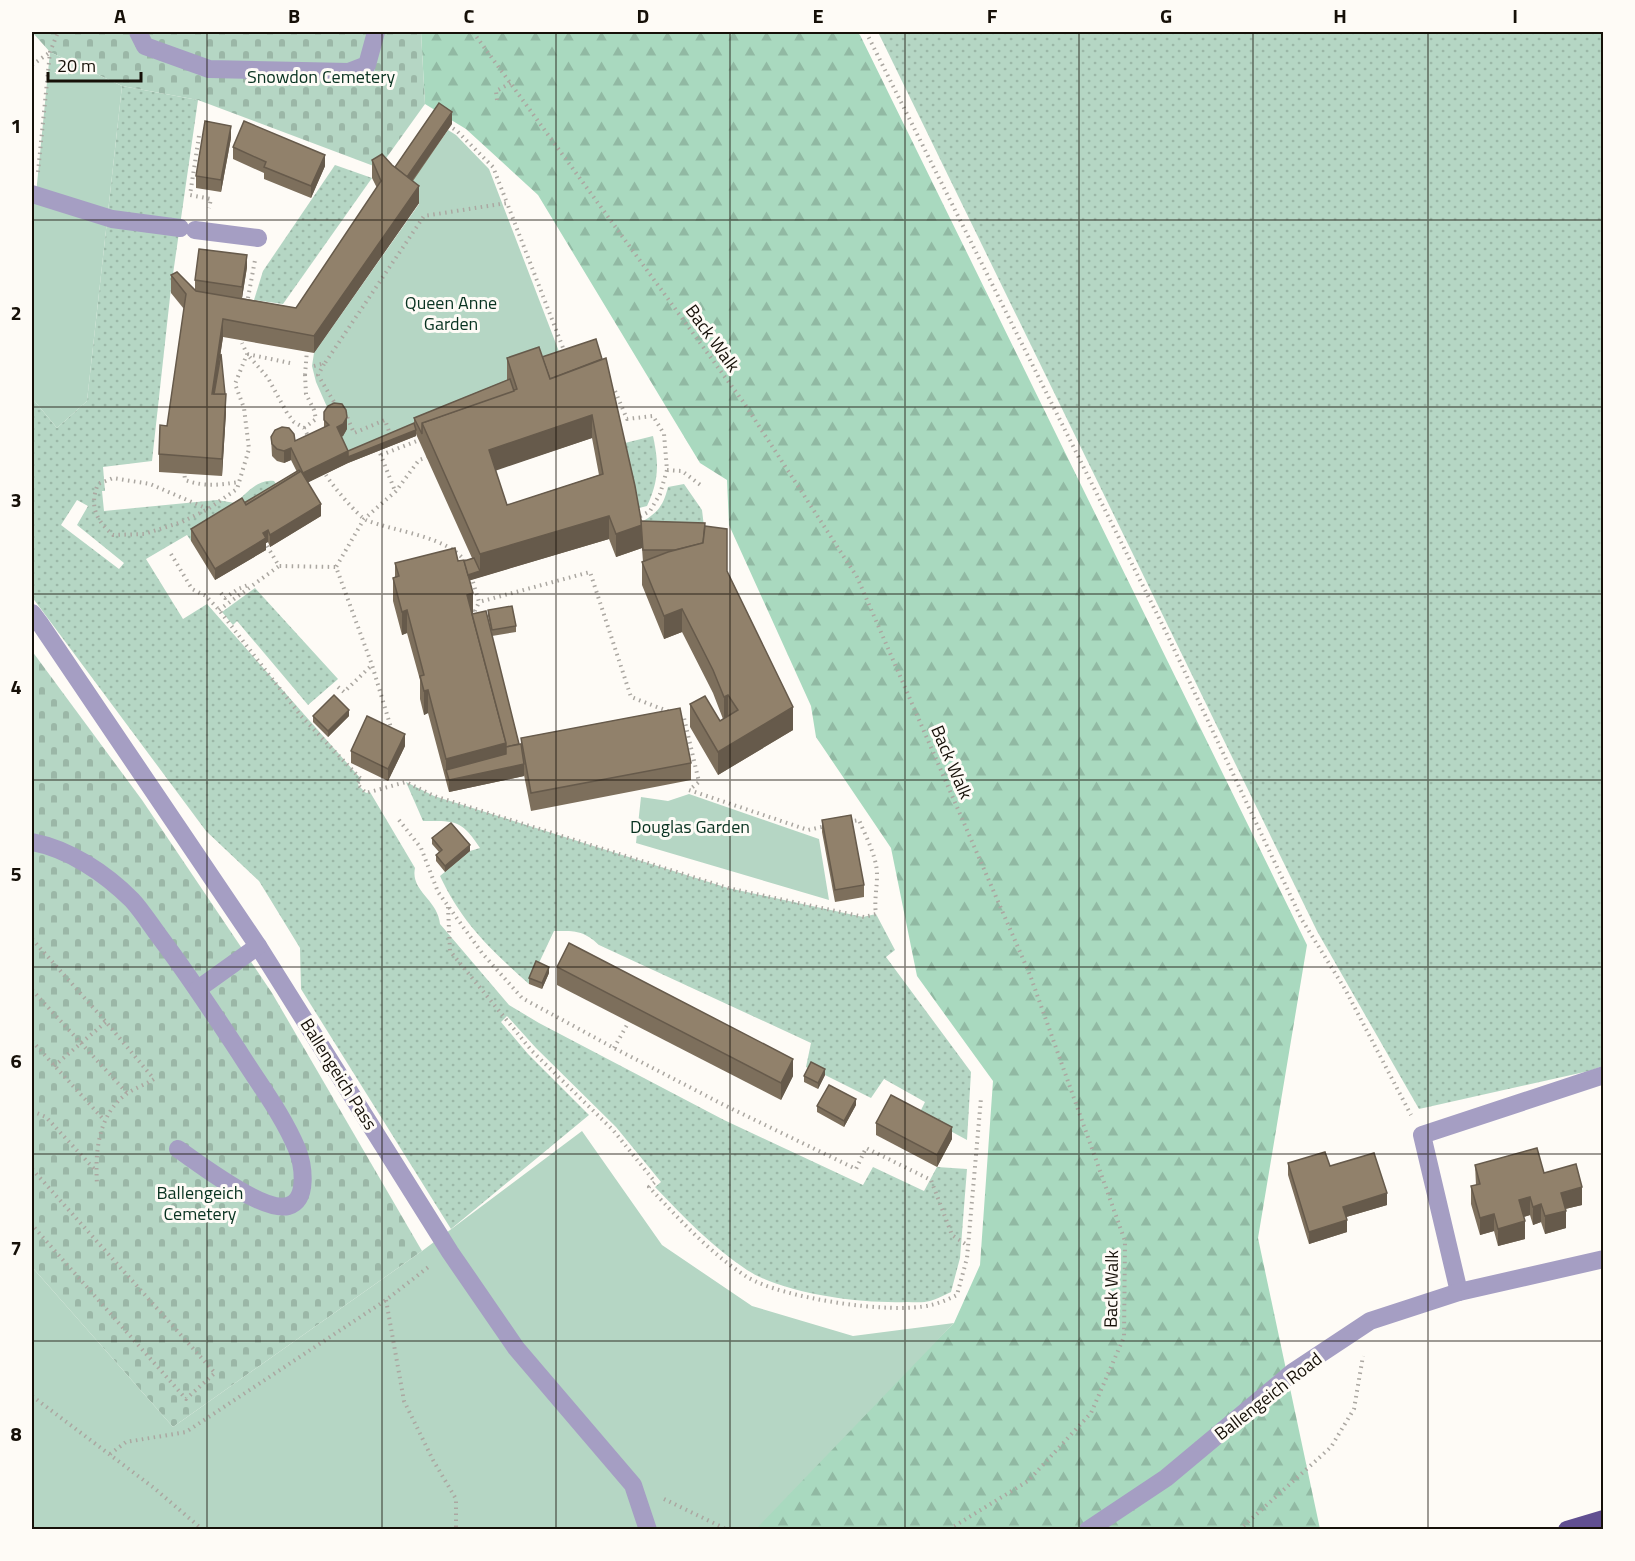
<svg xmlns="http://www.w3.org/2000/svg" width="1635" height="1561" font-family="'Titillium Web',sans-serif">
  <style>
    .grass { fill: url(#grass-dots); fill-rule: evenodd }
    .forest { fill: url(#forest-firs) }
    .cemetery { fill: url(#cemetery-stones) }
    .green { fill: #b5d6c4 }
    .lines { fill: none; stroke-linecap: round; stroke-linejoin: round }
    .path { stroke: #aba7a1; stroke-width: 4; stroke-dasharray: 1.5 4.5; stroke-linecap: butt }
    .minor { stroke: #a59ec3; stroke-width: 18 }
    .major { stroke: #614f91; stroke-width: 18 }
    .path-bridge { stroke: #aba7a1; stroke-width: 4; stroke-dasharray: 1.5 4.5; stroke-linecap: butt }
    .wall { fill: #7d6f5c; fill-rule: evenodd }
    .shaded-wall { fill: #665a4b }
    .building { fill: #91816b; stroke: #665a4b; stroke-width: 1.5; fill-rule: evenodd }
    .grid { fill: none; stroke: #161008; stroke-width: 1.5; stroke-opacity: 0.55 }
    .labels { text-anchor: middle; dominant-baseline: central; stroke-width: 6; stroke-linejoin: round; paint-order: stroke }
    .park-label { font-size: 18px; fill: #083220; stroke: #fefbf6 }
    .street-label { font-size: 18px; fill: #161008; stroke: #fefbf6 }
    .neatline { fill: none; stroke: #161008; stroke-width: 2 }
    .grid-label { font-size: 20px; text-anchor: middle; font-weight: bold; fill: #161008 }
  </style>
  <defs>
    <pattern id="grass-dots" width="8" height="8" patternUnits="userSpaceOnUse" patternTransform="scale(1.5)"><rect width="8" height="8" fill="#b5d6c4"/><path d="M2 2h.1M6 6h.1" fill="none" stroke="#9bb7a7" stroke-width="1.8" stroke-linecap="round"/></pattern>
    <pattern id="forest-firs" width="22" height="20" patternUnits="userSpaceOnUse" patternTransform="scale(1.5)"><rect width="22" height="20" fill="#a9d9bf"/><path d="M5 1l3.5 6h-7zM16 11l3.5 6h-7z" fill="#91b9a3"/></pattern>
    <pattern id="cemetery-stones" width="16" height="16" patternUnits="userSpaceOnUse" patternTransform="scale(1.5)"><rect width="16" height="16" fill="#b5d6c4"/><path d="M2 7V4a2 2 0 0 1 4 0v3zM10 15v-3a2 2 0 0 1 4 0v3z" fill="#9bb7a7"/></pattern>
  </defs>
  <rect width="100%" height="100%" fill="#fefbf6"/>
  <g class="grass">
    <path d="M 878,32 L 1603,32 L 1603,1066 L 1589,1071 L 1419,1109 L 1317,931 Z"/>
    <path d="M 122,86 L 198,100 L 171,288 L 152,461 L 103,467 L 105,491 L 102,491 L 104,511 L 217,500 L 235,503 C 246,494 258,478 274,481 L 279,488 L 191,541 L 187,535 L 146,559 L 183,619 L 207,604 L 361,779 L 358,785 L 366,793 L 370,792 L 415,868 C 410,891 438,900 440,924 L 509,1005 L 539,1023 L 724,1120 L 863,1185 L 873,1167 L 924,1191 L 937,1167 L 967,1169 L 960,1258 L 951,1292 C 944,1295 937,1299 930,1301 C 923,1303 914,1302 907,1302 C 863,1304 784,1294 747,1270 C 712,1247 684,1217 655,1187 L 661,1182 L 616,1127 L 536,1048 L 507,1016 L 501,1022 L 528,1054 L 589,1115 L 451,1229 L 301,989 L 300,948 L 259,881 L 206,831 L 32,597 L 32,398 L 57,428 L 87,401 ZM 77,500 L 88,506 L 77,525 L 124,563 L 119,569 L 61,525 Z"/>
    <path d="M 335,165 L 372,178 L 283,304 L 254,300 L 263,271 Z"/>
    <path d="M 653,436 C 659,464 659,480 647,506 L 635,509 L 621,444 Z"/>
    <path d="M 684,484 L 702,510 L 705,535 L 638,524 C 656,514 663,508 668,487 Z"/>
    <path d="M 255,588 L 338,679 L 308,705 L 237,621 L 233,625 L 222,612 Z"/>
    <path d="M 406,782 L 434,796 L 728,888 L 863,917 L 876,914 L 895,950 L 886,957 L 971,1072 L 967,1140 L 919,1114 L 925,1102 L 884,1079 L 871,1098 L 811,1068 L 810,1069 L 806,1067 L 811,1043 L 599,945 C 583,930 575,931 554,931 L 529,984 C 491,950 462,923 440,876 L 470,851 L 480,848 C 461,819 455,821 423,821 Z"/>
  </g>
  <path class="forest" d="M 421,32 L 857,32 L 860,35 L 1307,945 L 1258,1238 L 1320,1529 L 748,1529 L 954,1323 L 980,1265 L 993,1081 L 917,976 L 891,848 L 816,737 L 811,706 L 729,525 L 727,480 L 700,463 L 538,195 L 466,129 L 425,104 Z"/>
  <g class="cemetery">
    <path d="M 32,32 L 421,32 L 425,104 L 379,168 L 198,100 L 122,86 L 50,52 Z"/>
    <path d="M 32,651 L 142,800 L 272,993 L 422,1251 L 173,1427 L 32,1267 Z"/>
  </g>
  <g class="green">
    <path d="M 50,52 L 122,86 L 87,401 L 57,428 L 32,398 L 32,194 L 36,194 Z"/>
    <path d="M 448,130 L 456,135 L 489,169 L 563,362 L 346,458 L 337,439 L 343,435 L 347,429 L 331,416 L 316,382 L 312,366 L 314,353 L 419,204 L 404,192 Z"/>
    <path d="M 689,794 L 819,839 L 829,900 L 636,843 L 641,797 L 668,801 Z"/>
    <path d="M 582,1131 L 662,1245 L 752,1306 L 853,1336 L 954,1323 L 756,1529 L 32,1529 L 32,1267 L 173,1427 L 422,1251 Z"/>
  </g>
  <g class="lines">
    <g class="path">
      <path d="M 473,32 L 744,403 L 857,577 L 1030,975 L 1125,1241 L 1124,1337 L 1091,1413 L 1028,1481 L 948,1530"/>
      <path d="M 866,32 L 1165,630 L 1302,920 L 1345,989 L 1411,1115"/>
      <path d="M 32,65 L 49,53"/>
      <path d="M 497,100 L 496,91 L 511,83"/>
      <path d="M 448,125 L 457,131 L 493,167 L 507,203"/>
      <path d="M 199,136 L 190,195 L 211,199 L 209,208"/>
      <path d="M 38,172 L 50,52 L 58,32"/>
      <path d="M 248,298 L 255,260"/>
      <path d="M 290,363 L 247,354 L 268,378 L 287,413 L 294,422 L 304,428 L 309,438"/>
      <path d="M 324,364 L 318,375 L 337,407"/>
      <path d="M 314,366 L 325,363 L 424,216 L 507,203 L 565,353"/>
      <path d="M 610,394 L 615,391 L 627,419 L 653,416 L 664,434 L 667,470 L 660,494 L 650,511 L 637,518"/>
      <path d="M 345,412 L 354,433 L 385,420 L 391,437"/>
      <path d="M 304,428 L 316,419 L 314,410 L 306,394 L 305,375"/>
      <path d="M 378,448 L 395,491"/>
      <path d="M 381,455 L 422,439"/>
      <path d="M 184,470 L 185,480 C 204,487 220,485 239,482"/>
      <path d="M 667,470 L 682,471 L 703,487"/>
      <path d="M 326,475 C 331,484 358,516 366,520 C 395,532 450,536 467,564"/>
      <path d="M 208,509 L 150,484 L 113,478 L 98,484 C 89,506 96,520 113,535 L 144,534 L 182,522 L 208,509 L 237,489 L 249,449 L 244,408 L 235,384 L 247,354 L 242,343"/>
      <path d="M 267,546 L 279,566 L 336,567"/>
      <path d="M 171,554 L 192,589 L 206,596 L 219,610 L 301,716 L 361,779 L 357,784 L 366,793 L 406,782 L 434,796 L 728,888 L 864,917 L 876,914 C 874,901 877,889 877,875 C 877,857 866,837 859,820 L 848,822"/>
      <path d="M 473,582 L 479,602 L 590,572 L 631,697 L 670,712"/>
      <path d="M 221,593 L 225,598 L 238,589 L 248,585"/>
      <path d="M 219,610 L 279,566"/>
      <path d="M 477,617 L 475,611 L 479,602"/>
      <path d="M 338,687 L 344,692 L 372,665"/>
      <path d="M 679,716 L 684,718 L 699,782 L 689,790 L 808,830 L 826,826"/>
      <path d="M 392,731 L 372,665 L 336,567 L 364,519 L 396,491 L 419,460 L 427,457"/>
      <path d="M 399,820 L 421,848 L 438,892 L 482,953 L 522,998 L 614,1048 L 726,1106 L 856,1169 L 866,1148 L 931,1180 L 952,1235 L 967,1245"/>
      <path d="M 448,907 L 450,951 L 532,1051 L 613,1130 L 655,1182 L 649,1187 C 679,1219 710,1253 747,1277 C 782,1298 891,1315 931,1305 C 940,1303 949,1299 957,1295 L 967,1258 L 981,1098"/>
      <path d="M 32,939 L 106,1022 L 154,1079 C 145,1085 134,1088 125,1095 C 98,1116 95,1152 97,1184"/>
      <path d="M 32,990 L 127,1093"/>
      <path d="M 32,1041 L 104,1120"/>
      <path d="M 614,1048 L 627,1025"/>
      <path d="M 54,1066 L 106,1022"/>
      <path d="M 32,1111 L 46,1117 L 96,1171"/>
      <path d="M 32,1169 L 215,1373 L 186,1399 L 32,1225"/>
      <path d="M 386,1300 L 404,1401 L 433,1460 L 456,1499 L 456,1530"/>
      <path d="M 32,1396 L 154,1488 L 203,1530"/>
      <path d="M 110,1454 L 126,1442 L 186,1432 L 386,1300 L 431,1265"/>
      <path d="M 664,1499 L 728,1530"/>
      <path d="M 1239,1530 L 1331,1447 L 1354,1409 L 1363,1356"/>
    </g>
    <g class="minor">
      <path d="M 138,32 L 145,46 L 209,69 L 349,72 L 367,65 L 376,32"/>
      <path d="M 32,194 L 112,219 L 180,228"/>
      <path d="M 195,230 L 258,238"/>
      <path d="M 32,613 L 41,625 L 258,946 L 450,1252 L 516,1348 L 633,1485 L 648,1530"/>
      <path d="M 32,842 C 69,849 105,873 132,900 C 143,912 152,927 162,940 C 189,976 214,1014 239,1052 C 259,1084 283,1115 297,1149 C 303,1164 309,1200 288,1206 C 264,1213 199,1164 178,1149"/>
      <path d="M 198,989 L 258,946"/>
      <path d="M 1459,1292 L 1422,1135 L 1604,1075"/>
      <path d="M 1088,1530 L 1166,1478 L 1293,1372 L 1370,1321 L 1459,1292 L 1604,1259"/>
    </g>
    <path class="major" d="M 1567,1530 L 1604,1519"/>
    <path class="path-bridge" d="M 305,375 L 307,350"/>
  </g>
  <g class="wall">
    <path d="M 452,124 L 413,181 L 419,203 L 314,353 L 223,337 L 217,375 L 226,412 L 222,476 L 159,472 L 159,454 L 167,426 L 184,309 L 171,293 L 171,275 L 195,290 L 195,280 L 247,267 L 242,298 L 296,308 L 377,188 L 372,178 L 372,160 L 395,167 Z"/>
    <path d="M 231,138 L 221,192 L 196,188 L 196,176 Z"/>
    <path d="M 233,147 L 325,166 L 311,198 L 264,179 L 264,173 L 233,159 Z"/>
    <path d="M 596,339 L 641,521 L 705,528 L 727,571 L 793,730 L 718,775 L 690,727 L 690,704 L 720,721 L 723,719 L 713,693 L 682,632 L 664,639 L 642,585 L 642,562 L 643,562 L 642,548 L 616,557 L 609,539 L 470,580 L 473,614 L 492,635 L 488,616 L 488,610 L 516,626 L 516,632 L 492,636 L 519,744 L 521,744 L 521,738 L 691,763 L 691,780 L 531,811 L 524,775 L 524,776 L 449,792 L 428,713 L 424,715 L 420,699 L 420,680 L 407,633 L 402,635 L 393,601 L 393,578 L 395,577 L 395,563 L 464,561 L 472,558 L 416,434 L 416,436 L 348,463 L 308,482 L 321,516 L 270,547 L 268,542 L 266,543 L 266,550 L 215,580 L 191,541 L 191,529 L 244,503 L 297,472 L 291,460 L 284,463 L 277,461 L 272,456 L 271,437 L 295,441 L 324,428 L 324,412 L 347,429 L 343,436 L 341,437 L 348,451 L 414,424 L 414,418 L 507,380 L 507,358 L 542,357 ZM 592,438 L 599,475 L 507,505 L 495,470 Z"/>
    <path d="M 313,716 L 349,716 L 328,737 L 313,722 Z"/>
    <path d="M 405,746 L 388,781 L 351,763 L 351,751 Z"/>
    <path d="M 822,820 L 864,885 L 864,897 L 835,902 L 822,832 Z"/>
    <path d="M 432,838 L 470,851 L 445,872 L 436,861 L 436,855 L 439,852 L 432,844 Z"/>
    <path d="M 557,967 L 793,1076 L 781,1100 L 557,985 Z"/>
    <path d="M 549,973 L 542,989 L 529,984 L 529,978 Z"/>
    <path d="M 825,1075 L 818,1089 L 804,1082 L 804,1076 Z"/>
    <path d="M 856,1105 L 844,1127 L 817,1112 L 817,1106 Z"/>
    <path d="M 876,1123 L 952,1139 L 937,1167 L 876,1135 Z"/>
    <path d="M 1288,1163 L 1330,1166 L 1387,1205 L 1346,1217 L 1347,1232 L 1309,1244 L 1288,1175 Z"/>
    <path d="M 1475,1165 L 1544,1173 L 1582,1205 L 1565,1209 L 1566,1228 L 1545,1234 L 1541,1222 L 1533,1225 L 1530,1215 L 1524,1217 L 1525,1239 L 1498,1246 L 1494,1231 L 1480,1235 L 1471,1204 L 1471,1186 L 1476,1185 Z"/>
  </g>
  <g class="shaded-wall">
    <path d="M 452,112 L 452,124 L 404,192 L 404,180 Z"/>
    <path d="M 231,126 L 231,138 L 221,192 L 221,180 Z"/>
    <path d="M 325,155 L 325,166 L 311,198 L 311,186 Z"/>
    <path d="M 419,186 L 419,203 L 314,353 L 314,336 Z"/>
    <path d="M 247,255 L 247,267 L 242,298 L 242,287 Z"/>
    <path d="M 223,319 L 223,337 L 213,405 L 212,394 Z"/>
    <path d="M 226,394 L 226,412 L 222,476 L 222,459 Z"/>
    <path d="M 592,415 L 592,438 L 489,473 L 489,450 Z"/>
    <path d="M 347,417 L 347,429 L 343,436 L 337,439 L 337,427 Z"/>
    <path d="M 416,430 L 416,436 L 348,463 L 303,485 L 303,473 L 348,451 Z"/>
    <path d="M 291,448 L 291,460 L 284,463 L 284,451 Z"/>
    <path d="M 321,504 L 321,516 L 270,547 L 270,535 Z"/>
    <path d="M 609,516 L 609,539 L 458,584 L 458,578 L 480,571 L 480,554 Z"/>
    <path d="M 642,525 L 642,548 L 616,557 L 616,534 Z"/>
    <path d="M 268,530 L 268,542 L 266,543 L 266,550 L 215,580 L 215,569 Z"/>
    <path d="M 473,593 L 473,616 L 467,595 Z"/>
    <path d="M 682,609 L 682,632 L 664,639 L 664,616 Z"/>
    <path d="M 407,610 L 407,633 L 402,635 L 402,612 Z"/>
    <path d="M 428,690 L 428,713 L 424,715 L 424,691 Z"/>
    <path d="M 728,695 L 728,718 L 724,720 L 724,697 Z"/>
    <path d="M 793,707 L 793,730 L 718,775 L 718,752 Z"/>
    <path d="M 349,710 L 349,716 L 328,737 L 328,731 Z"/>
    <path d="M 405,734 L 405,746 L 388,781 L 388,769 Z"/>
    <path d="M 506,743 L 524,764 L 524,776 L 449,792 L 449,780 L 446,770 L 446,782 L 446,759 Z"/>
    <path d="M 470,845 L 470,851 L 445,872 L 445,866 Z"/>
    <path d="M 549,967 L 549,973 L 542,989 L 542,983 Z"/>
    <path d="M 793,1059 L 793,1076 L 781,1100 L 781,1083 Z"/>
    <path d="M 825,1069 L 825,1075 L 818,1089 L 818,1083 Z"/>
    <path d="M 856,1099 L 856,1105 L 844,1127 L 844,1121 Z"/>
    <path d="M 952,1127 L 952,1139 L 937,1167 L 937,1155 Z"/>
    <path d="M 1582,1187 L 1582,1205 L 1561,1210 L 1561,1193 Z"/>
    <path d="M 1387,1193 L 1387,1205 L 1343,1218 L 1343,1207 Z"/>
    <path d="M 1530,1197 L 1530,1215 L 1519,1218 L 1519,1200 Z"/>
    <path d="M 1541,1204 L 1541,1222 L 1533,1225 L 1533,1207 Z"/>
    <path d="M 1566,1211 L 1566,1228 L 1545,1234 L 1545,1216 Z"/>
    <path d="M 1494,1214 L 1494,1231 L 1480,1235 L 1480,1218 Z"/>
    <path d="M 1347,1220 L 1347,1232 L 1309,1244 L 1309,1232 Z"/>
    <path d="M 1525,1221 L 1525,1239 L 1498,1246 L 1498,1229 Z"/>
  </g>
  <g class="building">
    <path d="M 439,103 L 452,112 L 407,177 L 395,167 Z"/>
    <path d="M 205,121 L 231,126 L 221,180 L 196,176 Z"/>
    <path d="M 244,121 L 325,155 L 311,186 L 264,167 L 266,162 L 233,147 Z"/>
    <path d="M 382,154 L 392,165 L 419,186 L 314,336 L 223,319 L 212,394 L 226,394 L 222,459 L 159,454 L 160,425 L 167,426 L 186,294 L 171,275 L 177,272 L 196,291 L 296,308 L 381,181 L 372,160 Z"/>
    <path d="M 199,249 L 247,255 L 242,287 L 195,280 Z"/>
    <path d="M 596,339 L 602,359 L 550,379 L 542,357 Z"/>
    <path d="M 539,347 L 550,379 L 606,358 L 635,486 L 642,525 L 616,534 L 609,516 L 480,554 L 422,423 L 517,389 L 507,358 ZM 592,415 L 603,474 L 507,505 L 489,450 Z"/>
    <path d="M 221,354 L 225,394 L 214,394 Z"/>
    <path d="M 510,379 L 514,391 L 422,423 L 422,434 L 414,418 Z"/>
    <path d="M 334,403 L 342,404 L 346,410 L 347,417 L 343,424 L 337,427 L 348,451 L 303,473 L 291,448 L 284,451 L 277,449 L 272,444 L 271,437 L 275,430 L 282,427 L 289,428 L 294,434 L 295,441 L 329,425 L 324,420 L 324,412 L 328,406 Z"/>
    <path d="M 414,423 L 416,430 L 348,457 L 348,451 Z"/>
    <path d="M 299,470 L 300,472 L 246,505 L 244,503 Z"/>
    <path d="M 301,471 L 321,504 L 270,535 L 268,530 L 263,533 L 266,538 L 215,569 L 191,529 L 242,498 L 246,505 Z"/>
    <path d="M 641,521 L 705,523 L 703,543 L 675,550 L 643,550 Z"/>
    <path d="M 705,526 L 727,529 L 727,571 L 793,707 L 718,752 L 690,704 L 705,696 L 720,721 L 738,710 L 728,695 L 724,697 L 713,670 L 682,609 L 664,616 L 642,562 L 668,552 L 703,543 Z"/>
    <path d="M 455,548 L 458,561 L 464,560 L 473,593 L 467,595 L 506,743 L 446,759 L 428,690 L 424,691 L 420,676 L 424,675 L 407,610 L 402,612 L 393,578 L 399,576 L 395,563 Z"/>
    <path d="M 474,558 L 480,571 L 468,575 L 464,561 Z"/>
    <path d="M 512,606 L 516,626 L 492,630 L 488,610 Z"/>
    <path d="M 486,611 L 519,744 L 506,747 L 506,743 L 472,614 Z"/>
    <path d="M 334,695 L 349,710 L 328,731 L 313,716 Z"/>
    <path d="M 680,708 L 691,763 L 531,793 L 521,738 Z"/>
    <path d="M 367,716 L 405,734 L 388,769 L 351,751 Z"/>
    <path d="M 521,744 L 524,764 L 449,780 L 446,770 L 506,754 L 506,747 Z"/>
    <path d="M 851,815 L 864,885 L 835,890 L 822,820 Z"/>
    <path d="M 451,823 L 470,845 L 445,866 L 436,855 L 442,850 L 432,838 Z"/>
    <path d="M 569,943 L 793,1059 L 781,1083 L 557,967 Z"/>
    <path d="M 536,961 L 549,967 L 542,983 L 529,978 Z"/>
    <path d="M 811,1062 L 825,1069 L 818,1083 L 804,1076 Z"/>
    <path d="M 829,1085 L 856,1099 L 844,1121 L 817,1106 Z"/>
    <path d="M 891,1095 L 952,1127 L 937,1155 L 876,1123 Z"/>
    <path d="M 1537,1148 L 1544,1173 L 1576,1164 L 1582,1187 L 1561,1193 L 1566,1211 L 1545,1216 L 1541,1204 L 1533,1207 L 1530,1197 L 1519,1200 L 1525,1221 L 1498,1229 L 1494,1214 L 1480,1218 L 1471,1186 L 1480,1184 L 1475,1165 Z"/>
    <path d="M 1325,1152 L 1330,1166 L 1374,1153 L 1387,1193 L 1343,1207 L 1347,1220 L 1309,1232 L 1288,1163 Z"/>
  </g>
  <path class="grid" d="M 207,32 L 207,1530M 382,32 L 382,1530M 556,32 L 556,1530M 730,32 L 730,1530M 905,32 L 905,1530M 1079,32 L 1079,1530M 1253,32 L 1253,1530M 1428,32 L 1428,1530M 32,220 L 1604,220M 32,407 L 1604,407M 32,594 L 1604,594M 32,780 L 1604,780M 32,967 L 1604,967M 32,1154 L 1604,1154M 32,1341 L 1604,1341"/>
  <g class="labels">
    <g class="park-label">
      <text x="321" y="76">Snowdon Cemetery</text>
      <text x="451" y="302">Queen Anne<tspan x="451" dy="21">Garden</tspan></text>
      <text x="690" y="826">Douglas Garden</text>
      <text x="200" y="1192">Ballengeich<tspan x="200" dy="21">Cemetery</tspan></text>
    </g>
    <g class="street-label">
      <text transform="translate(713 338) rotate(54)">Back Walk</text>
      <text transform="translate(952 762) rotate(67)">Back Walk</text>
      <text transform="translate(339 1074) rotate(58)">Ballengeich Pass</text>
      <text transform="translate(1111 1289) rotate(-89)">Back Walk</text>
      <text transform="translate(1268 1396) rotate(-38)">Ballengeich Road</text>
    </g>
  </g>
  <rect width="1635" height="1561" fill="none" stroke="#fefbf6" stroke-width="66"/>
  <path d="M48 72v9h93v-9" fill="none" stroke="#161008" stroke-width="3"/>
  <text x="57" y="72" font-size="18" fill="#161008" stroke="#fefbf6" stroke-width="4.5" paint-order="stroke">20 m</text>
  <rect x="33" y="33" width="1569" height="1495" class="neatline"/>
  <g class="grid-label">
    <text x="120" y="23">A</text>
    <text x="294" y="23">B</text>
    <text x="469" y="23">C</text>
    <text x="643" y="23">D</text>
    <text x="818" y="23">E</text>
    <text x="992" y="23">F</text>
    <text x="1166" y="23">G</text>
    <text x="1340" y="23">H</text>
    <text x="1515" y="23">I</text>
    <text x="16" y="133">1</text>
    <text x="16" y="320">2</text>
    <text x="16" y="507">3</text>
    <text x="16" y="694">4</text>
    <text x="16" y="881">5</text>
    <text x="16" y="1068">6</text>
    <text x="16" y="1255">7</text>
    <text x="16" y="1441">8</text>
  </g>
</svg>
